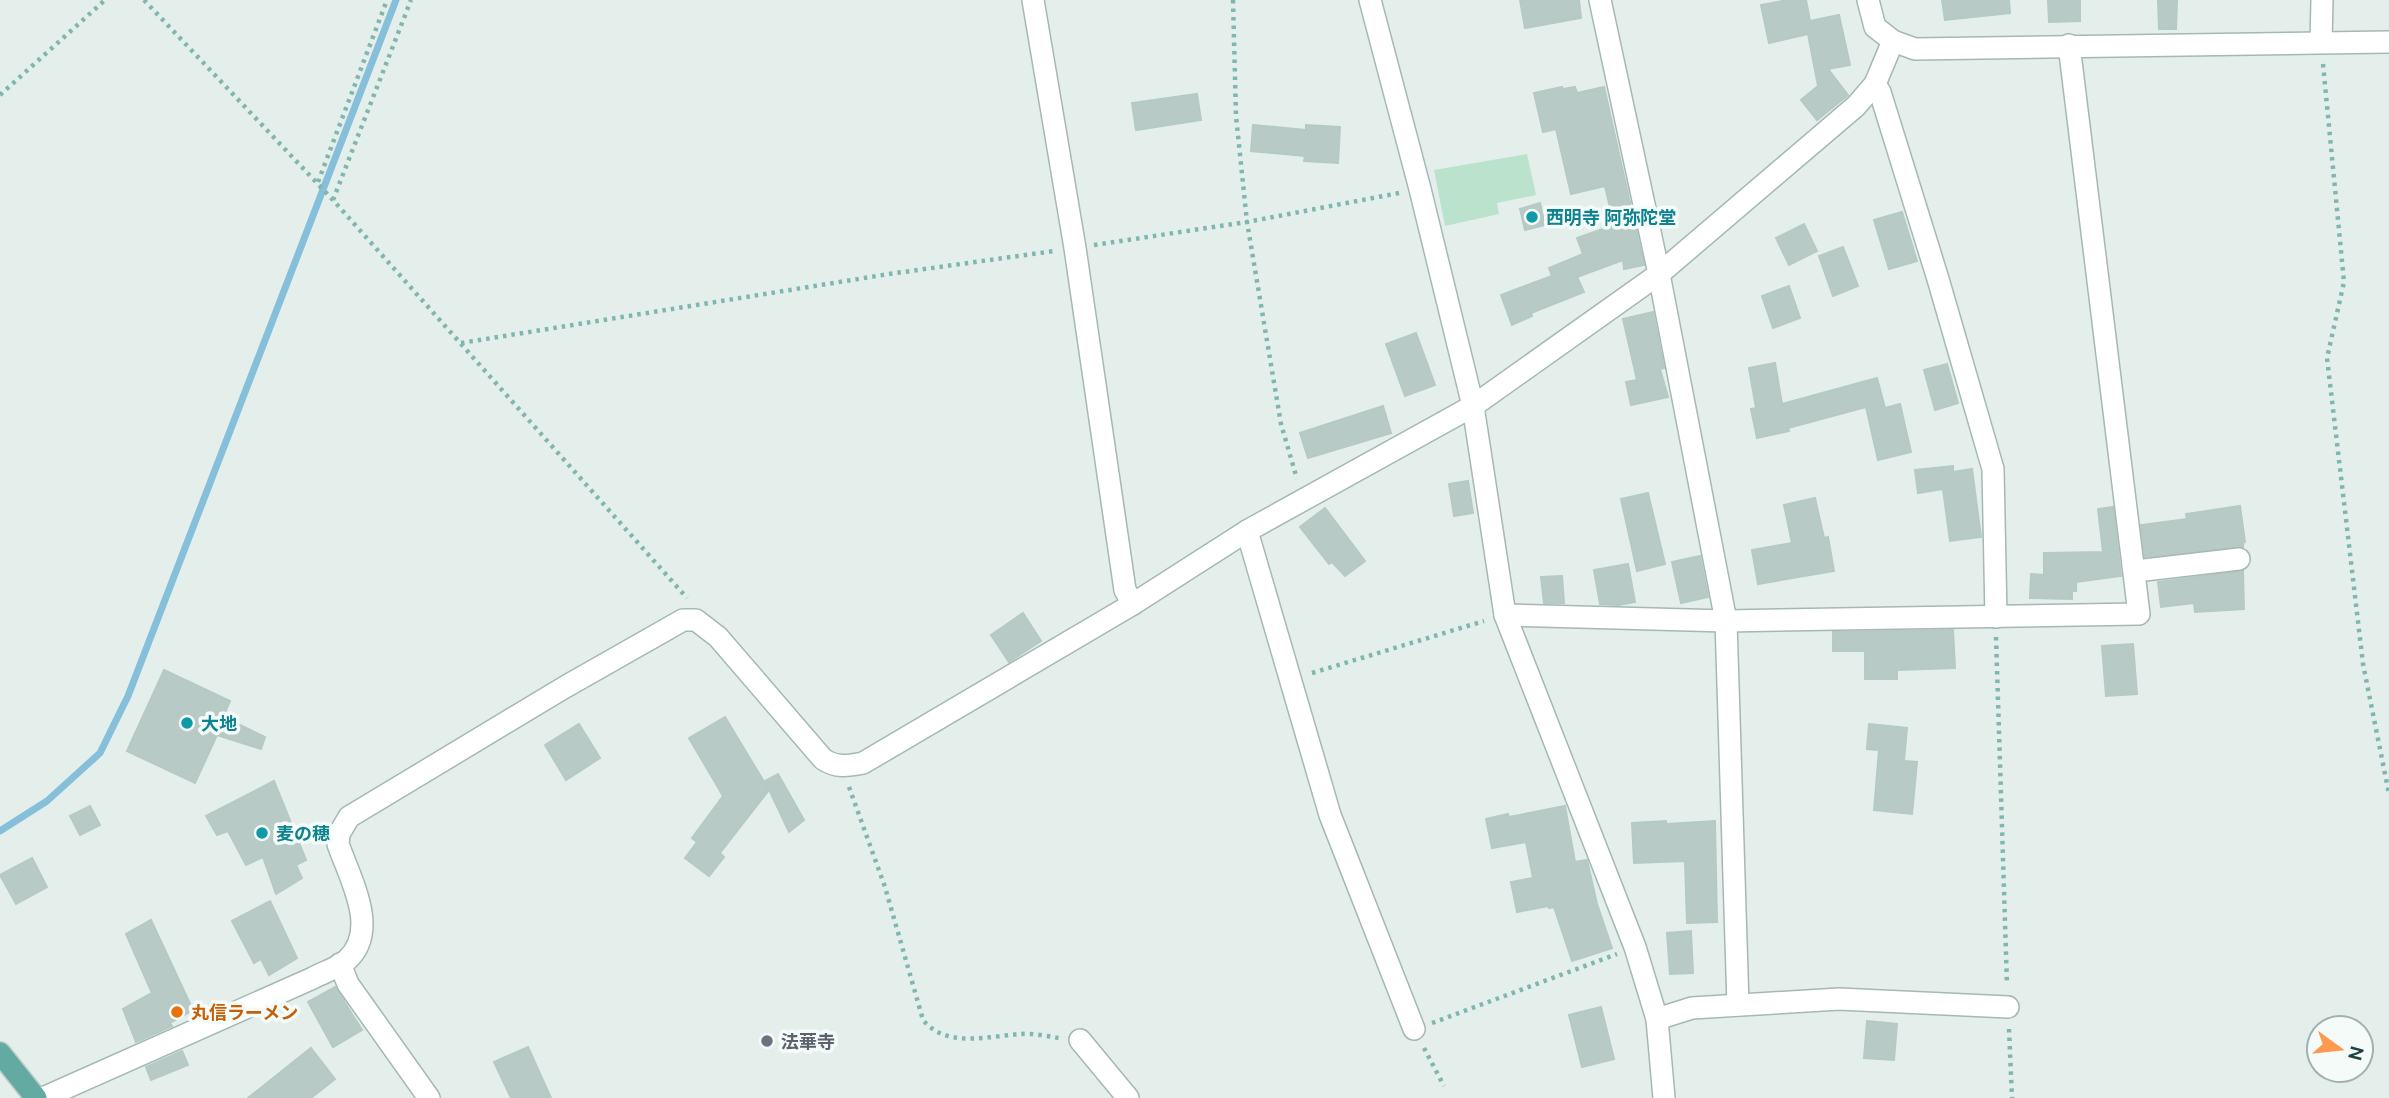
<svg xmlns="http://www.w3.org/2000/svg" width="2389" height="1098" font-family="Ubuntu,'Noto Sans JP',sans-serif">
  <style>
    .green { fill: #bae2cc }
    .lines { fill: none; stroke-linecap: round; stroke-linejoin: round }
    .stream { stroke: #86bfda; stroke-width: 7 }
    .building { fill: #b8cac5; stroke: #b5cac4; stroke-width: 2 }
    .minor-casing { stroke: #a5b8b5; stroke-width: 24 }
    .major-casing { stroke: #c1cac9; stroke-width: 24 }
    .path { stroke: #80b6ae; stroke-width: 4.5; stroke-dasharray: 3.5 5; stroke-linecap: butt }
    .minor { stroke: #fff; stroke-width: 21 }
    .major { stroke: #63aaa3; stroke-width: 21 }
    .culture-dot { fill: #0f9aa8; stroke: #f5fbf9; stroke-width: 2.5 }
    .food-dot { fill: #e8710a; stroke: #f5fbf9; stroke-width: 2.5 }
    .worship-dot { fill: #6b7280; stroke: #f5fbf9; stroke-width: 2.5 }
    .labels { text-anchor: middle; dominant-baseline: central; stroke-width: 7; stroke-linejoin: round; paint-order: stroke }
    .culture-label { font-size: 18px; font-weight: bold; fill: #0d838f; stroke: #f5fbf9; text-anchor: start }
    .food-label { font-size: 18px; font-weight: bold; fill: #c56008; stroke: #f5fbf9; text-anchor: start }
    .worship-label { font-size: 18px; font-weight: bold; fill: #5b616d; stroke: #f5fbf9; text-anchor: start }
  </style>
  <rect width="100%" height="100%" fill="#e4efec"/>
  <path class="green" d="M 1527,154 L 1536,195 L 1497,203 L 1499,214 L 1445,226 L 1434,170 Z"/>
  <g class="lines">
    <path class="stream" d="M 0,831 L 47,801 L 100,753 L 128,696 L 396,0"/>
  </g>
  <g class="building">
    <path d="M 1520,0 L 1579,0 L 1581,18 L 1525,28 Z"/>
    <path d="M 1788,0 L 1806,0 L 1810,21 L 1839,15 L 1850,65 L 1828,69 L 1848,95 L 1817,120 L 1801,100 L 1818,86 L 1808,34 L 1769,43 L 1761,5 Z"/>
    <path d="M 1942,0 L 2009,0 L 2010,13 L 1945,20 Z"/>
    <path d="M 2048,0 L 2080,0 L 2080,21 L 2049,22 Z"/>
    <path d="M 2158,0 L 2177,0 L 2176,29 L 2159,29 Z"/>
    <path d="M 1562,87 L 1563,89 L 1575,87 L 1577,93 L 1604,87 L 1644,265 L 1624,269 L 1623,260 L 1577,277 L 1584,292 L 1531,313 L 1532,316 L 1512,325 L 1501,295 L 1552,276 L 1549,268 L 1583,254 L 1577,238 L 1614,225 L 1605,186 L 1571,194 L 1556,129 L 1543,132 L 1534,93 Z"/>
    <path d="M 1197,94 L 1201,120 L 1136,130 L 1132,103 Z"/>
    <path d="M 1253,125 L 1306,130 L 1306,125 L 1340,127 L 1338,163 L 1304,161 L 1305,156 L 1251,151 Z"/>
    <path d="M 1540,203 L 1545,225 L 1525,230 L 1520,209 Z"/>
    <path d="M 1902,212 L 1917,261 L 1889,269 L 1874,220 Z"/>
    <path d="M 1804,224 L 1817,251 L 1789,265 L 1776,238 Z"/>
    <path d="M 1843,247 L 1858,286 L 1833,296 L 1819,256 Z"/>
    <path d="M 1789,286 L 1800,318 L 1773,328 L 1762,296 Z"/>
    <path d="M 1653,312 L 1664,368 L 1660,369 L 1668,397 L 1631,405 L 1626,382 L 1637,380 L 1623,319 Z"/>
    <path d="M 1416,333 L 1435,385 L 1405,396 L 1386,344 Z"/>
    <path d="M 1775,363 L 1782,404 L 1877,378 L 1885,408 L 1900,404 L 1911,452 L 1878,460 L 1866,407 L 1788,428 L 1789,431 L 1757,438 L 1751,409 L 1756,408 L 1749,368 Z"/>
    <path d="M 1947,364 L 1958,403 L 1935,410 L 1924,370 Z"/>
    <path d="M 1383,406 L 1391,433 L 1308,458 L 1300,433 Z"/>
    <path d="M 1953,466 L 1953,472 L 1972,469 L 1981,537 L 1950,541 L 1943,489 L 1918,493 L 1915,470 Z"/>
    <path d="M 1468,481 L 1473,513 L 1454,516 L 1449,484 Z"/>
    <path d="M 1648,493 L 1665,564 L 1637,571 L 1621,499 Z"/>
    <path d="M 1815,498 L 1824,538 L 1828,537 L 1834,571 L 1758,584 L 1752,550 L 1792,543 L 1784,505 Z"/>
    <path d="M 2240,506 L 2245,542 L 2243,543 L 2243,547 L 2145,557 L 2141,525 L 2187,519 L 2186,514 Z"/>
    <path d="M 2113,507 L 2121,576 L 2076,582 L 2076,591 L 2072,591 L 2072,599 L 2030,598 L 2031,574 L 2044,575 L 2044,553 L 2103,552 L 2098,509 Z"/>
    <path d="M 1325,508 L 1365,561 L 1345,576 L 1332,562 L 1329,564 L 1300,527 Z"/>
    <path d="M 1700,556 L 1708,597 L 1681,603 L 1672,562 Z"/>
    <path d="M 1628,564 L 1635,602 L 1619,605 L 1600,604 L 1594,570 Z"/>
    <path d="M 2243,571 L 2244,609 L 2195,612 L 2194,603 L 2161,607 L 2158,582 Z"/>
    <path d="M 1562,576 L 1564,603 L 1544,603 L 1541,577 Z"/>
    <path d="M 1023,613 L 1041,641 L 1009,662 L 991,635 Z"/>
    <path d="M 1953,630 L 1955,668 L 1897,670 L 1897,679 L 1865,679 L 1865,651 L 1833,651 L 1833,632 Z"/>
    <path d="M 2133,644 L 2137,694 L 2106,696 L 2102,646 Z"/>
    <path d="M 164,670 L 230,701 L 223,717 L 265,737 L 261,749 L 217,735 L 195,783 L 127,751 Z"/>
    <path d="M 725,717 L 769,790 L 720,853 L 724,857 L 709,876 L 685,858 L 697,842 L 692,838 L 723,796 L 689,738 Z"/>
    <path d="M 579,724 L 600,758 L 566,780 L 545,745 Z"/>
    <path d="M 1869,724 L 1907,728 L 1904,761 L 1917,762 L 1912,814 L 1874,810 L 1879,750 L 1867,749 Z"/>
    <path d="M 778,774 L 804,820 L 789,832 L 765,781 Z"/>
    <path d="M 274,781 L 306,860 L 296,865 L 302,878 L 276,894 L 263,857 L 246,865 L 228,831 L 217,835 L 206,816 Z"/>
    <path d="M 90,806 L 100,825 L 80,835 L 70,816 Z"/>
    <path d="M 1565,806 L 1575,862 L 1587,860 L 1597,904 L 1612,948 L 1572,961 L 1554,907 L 1549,908 L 1548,906 L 1517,912 L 1511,882 L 1533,878 L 1526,842 L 1492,848 L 1486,819 L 1508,814 L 1509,817 Z"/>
    <path d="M 1666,821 L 1666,824 L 1715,821 L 1717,922 L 1687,923 L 1685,861 L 1634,863 L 1632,823 Z"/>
    <path d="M 32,858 L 47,887 L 16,904 L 0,875 Z"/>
    <path d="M 270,901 L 297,958 L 269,975 L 261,959 L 254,963 L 232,921 Z"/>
    <path d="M 151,920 L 193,1010 L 170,1023 L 172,1026 L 136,1042 L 123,1009 L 152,993 L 126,934 Z"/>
    <path d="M 1691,931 L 1693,973 L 1670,974 L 1667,933 Z"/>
    <path d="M 335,987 L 362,1030 L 333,1047 L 308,1002 Z"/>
    <path d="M 1601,1007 L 1614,1059 L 1582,1067 L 1569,1015 Z"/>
    <path d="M 1867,1021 L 1897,1024 L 1894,1060 L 1864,1058 Z"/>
    <path d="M 528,1047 L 551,1098 L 511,1098 L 494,1062 Z"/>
    <path d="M 311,1048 L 335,1079 L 311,1098 L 248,1098 Z"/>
    <path d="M 182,1051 L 188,1065 L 151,1080 L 146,1067 Z"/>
  </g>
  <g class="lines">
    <g class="minor-casing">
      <g id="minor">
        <path d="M 1033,0 L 1075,248 L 1125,590 L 1133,604"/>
        <path d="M 1370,0 L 1420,189 L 1473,406 L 1505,615 L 1635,947 L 1657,1019 L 1664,1098"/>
        <path d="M 1600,0 L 1659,274 L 1726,621 L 1738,1005"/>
        <path d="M 1868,0 L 1875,27 L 1893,41 L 1915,49 L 2389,42"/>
        <path d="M 2321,42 L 2322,0"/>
        <path d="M 1875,84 L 1880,92 L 1938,279 L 1993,469 L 1996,617"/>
        <path d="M 2136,571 L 2239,559"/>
        <path d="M 1505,615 L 1726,621 L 2139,614 L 2069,45"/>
        <path d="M 340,964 L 348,984 L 429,1098"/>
        <path d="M 1657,1019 L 1692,1008 L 1839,999 L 2008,1007"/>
        <path d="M 1414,1029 L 1330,815 L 1247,531 L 1473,406 L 1659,274 L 1856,106 L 1875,84 L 1893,41"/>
        <path d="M 1080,1040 L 1128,1098"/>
        <path d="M 43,1098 L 313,978 C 324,972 338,968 347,960 C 380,930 350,879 338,844 L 339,834 L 349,817 L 565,687 L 683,620 L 696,620 L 718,637 L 823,759 C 836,768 848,766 863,763 L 1133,604 L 1247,531"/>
      </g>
    </g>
    <g class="major-casing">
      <path id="major" d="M 0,1053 L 36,1098"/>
    </g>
    <g class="path">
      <path d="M 144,0 L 333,200 L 687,598"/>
      <path d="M 1233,0 L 1236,116 L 1247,222 L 1281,424 L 1297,479"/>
      <path d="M 2323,64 L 2344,282 L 2327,358 L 2363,664 L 2389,794"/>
      <path d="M 0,95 L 105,0"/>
      <path d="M 318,182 L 387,0"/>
      <path d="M 333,200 L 411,0"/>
      <path d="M 1094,245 L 1247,222 L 1399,193"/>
      <path d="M 461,343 L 889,274 L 1054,251"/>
      <path d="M 1996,637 L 2007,985"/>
      <path d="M 1312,673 L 1484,621"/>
      <path d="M 849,787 L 885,887 L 923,1020 C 947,1049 988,1036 1021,1034 C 1033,1033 1047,1036 1059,1038"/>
      <path d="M 1432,1023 L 1617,954"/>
      <path d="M 2009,1029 L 2012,1098"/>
      <path d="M 1424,1048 L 1444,1086"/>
    </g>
    <use href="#minor" class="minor"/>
    <use href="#major" class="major"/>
  </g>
  <g class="culture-dot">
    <circle cx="1532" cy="217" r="7"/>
    <circle cx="187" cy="723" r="7"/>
    <circle cx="262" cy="833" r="7"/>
  </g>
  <circle class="food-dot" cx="177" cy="1012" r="7"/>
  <circle class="worship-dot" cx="767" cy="1041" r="7"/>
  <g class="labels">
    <g class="culture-label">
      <text x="1546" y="217">西明寺 阿弥陀堂</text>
      <text x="201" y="723">大地</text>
      <text x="276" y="833">麦の穂</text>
    </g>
    <g class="food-label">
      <text x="191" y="1012">丸信ラーメン</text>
    </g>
    <g class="worship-label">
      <text x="781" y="1041">法華寺</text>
    </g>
  </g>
  <g transform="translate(2340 1049) rotate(105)"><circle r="33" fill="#f5fbf9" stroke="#a0b1af" stroke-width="2"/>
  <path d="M0-5L12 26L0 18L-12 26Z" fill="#ff9951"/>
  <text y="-10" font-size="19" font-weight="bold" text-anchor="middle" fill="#20433f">N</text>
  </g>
</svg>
